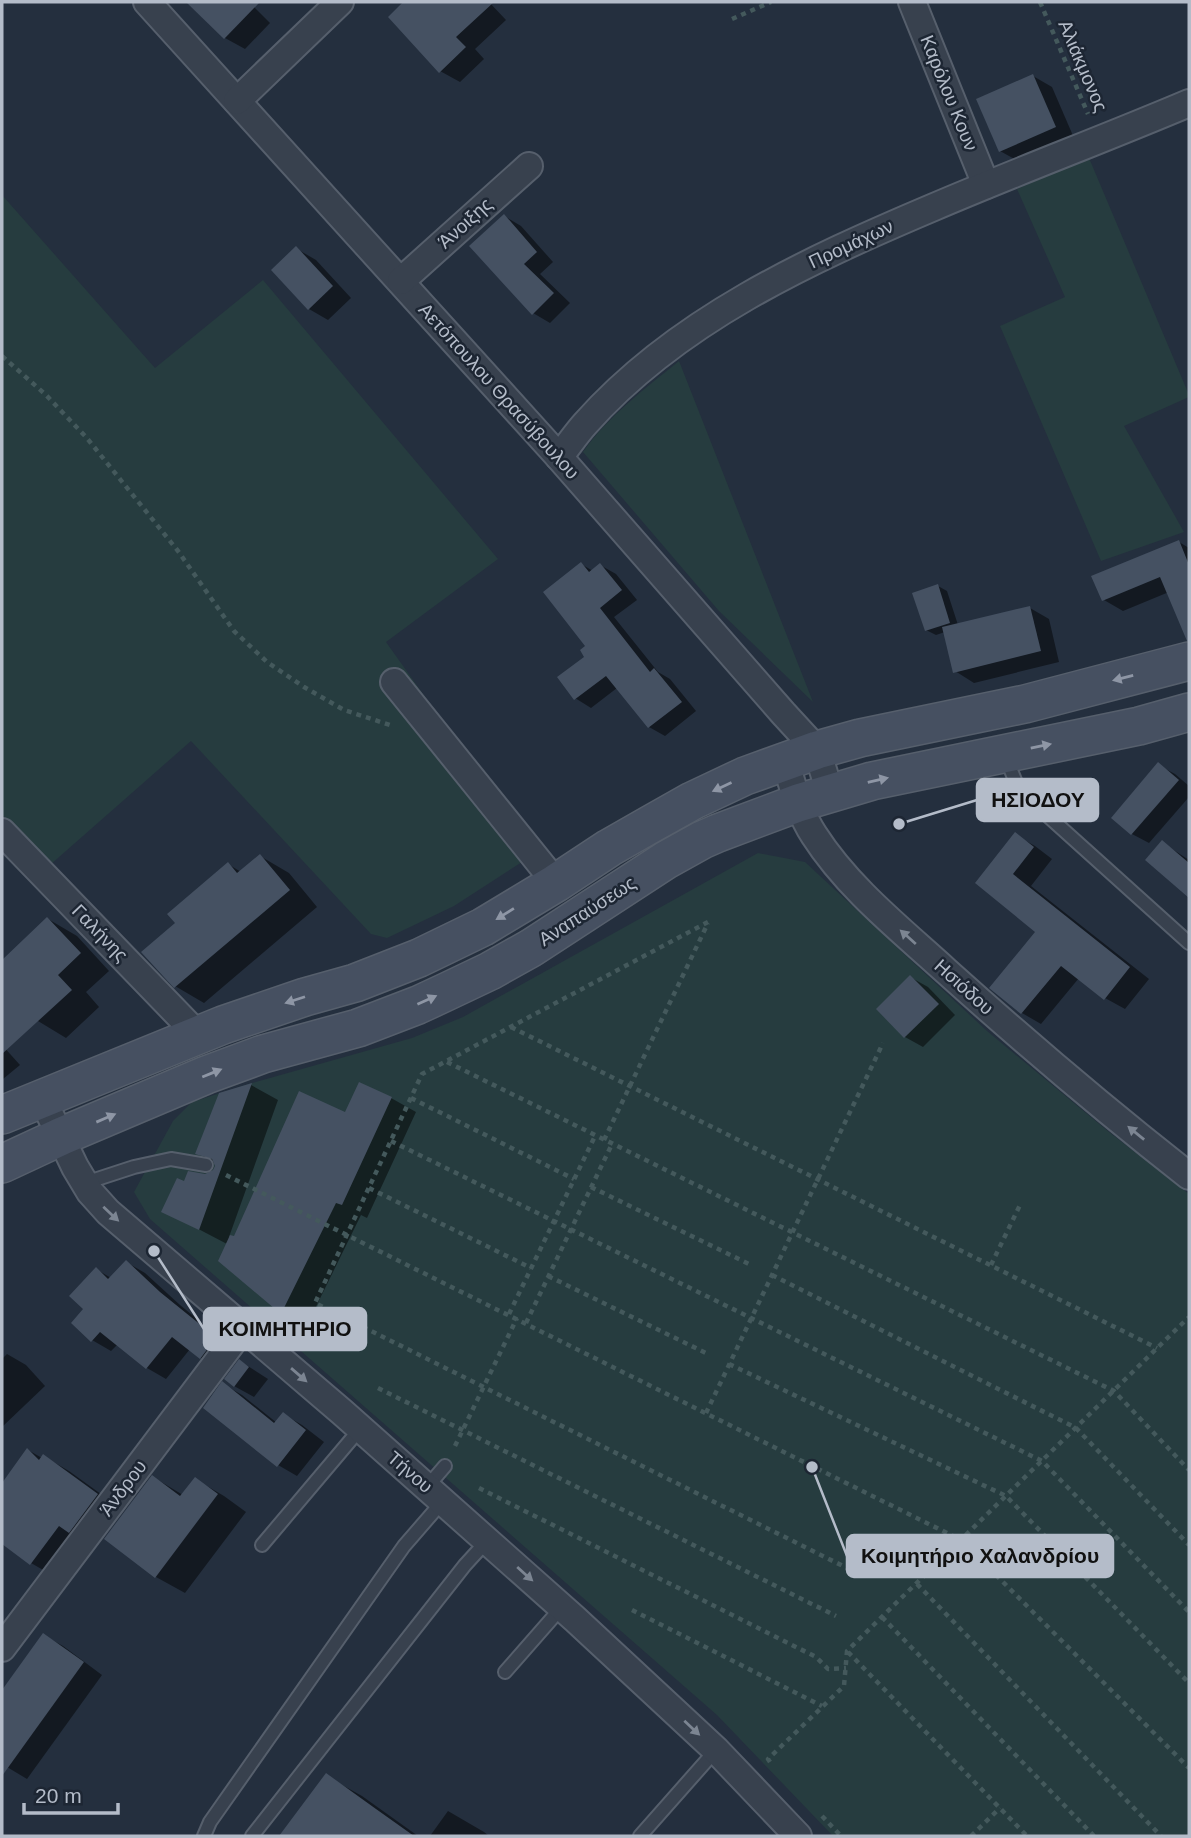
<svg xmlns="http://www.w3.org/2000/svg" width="1191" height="1838" font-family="Arial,sans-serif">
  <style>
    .green { fill: #263c3f }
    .shadow { fill: #0007 }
    .building { fill: #455162 }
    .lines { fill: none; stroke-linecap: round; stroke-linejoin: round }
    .lane-casing { stroke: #565f6c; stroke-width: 16 }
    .street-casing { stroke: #565f6c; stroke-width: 30 }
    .secondary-casing { stroke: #565f6c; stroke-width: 40 }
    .path { stroke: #44595c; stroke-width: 4.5; stroke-dasharray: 5 5; stroke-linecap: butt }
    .lane { stroke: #38414e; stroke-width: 12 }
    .street { stroke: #38414e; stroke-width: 26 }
    .secondary { stroke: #465061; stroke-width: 37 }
    .oneway { fill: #8e96a5 }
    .oneway2 { fill: #7c8592 }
    .labels { text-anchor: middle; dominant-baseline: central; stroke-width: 5; stroke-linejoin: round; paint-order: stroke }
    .street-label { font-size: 19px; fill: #b4bcc9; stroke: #1d2633 }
    .leader { fill: none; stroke: #b4bcc9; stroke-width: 2.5 }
    .callout-dot { fill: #b4bcc9; stroke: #1d2633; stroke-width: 2.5 }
    .callout { fill: #b4bcc9; stroke: #b4bcc9; stroke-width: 2.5 }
    .callout-label { font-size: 21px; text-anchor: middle; font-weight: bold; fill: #111 }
  </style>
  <rect width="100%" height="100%" fill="#242f3e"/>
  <g class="green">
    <path d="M 1089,158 L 1189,395 L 1189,397 L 1124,426 L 1184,532 L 1101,561 L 1000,326 L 1065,297 L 1017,189 Z"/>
    <path d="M 2,195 L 155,368 L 263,280 L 498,559 L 386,642 L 536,853 L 454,906 L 387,938 L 371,934 L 191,741 L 50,865 L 2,815 Z"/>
    <path d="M 679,361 L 813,702 L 719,611 L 583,452 C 609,415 645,389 679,361 Z"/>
    <path d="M 758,853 L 805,862 L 987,1031 L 1109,1132 L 1189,1194 L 1189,1836 L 833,1836 L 717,1715 L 150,1219 L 134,1192 L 173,1121 L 192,1102 L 252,1083 L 412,1038 L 463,1017 Z"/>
  </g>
  <g class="shadow">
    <path d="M 196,2 L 249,2 L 270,23 L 245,49 L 225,38 L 192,6 Z"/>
    <path d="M 406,2 L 489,2 L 506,20 L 475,49 L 484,59 L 460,82 L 440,71 L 390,17 Z"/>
    <path d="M 1033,76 L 1052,87 L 1074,138 L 1020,162 L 1000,151 Z"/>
    <path d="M 504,216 L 521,226 L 553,262 L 540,274 L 570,303 L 550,323 L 533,313 Z"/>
    <path d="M 297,249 L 316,260 L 351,298 L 328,320 L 309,309 Z"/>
    <path d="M 1179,542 L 1189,548 L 1189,631 L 1183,627 L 1169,592 L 1123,611 L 1104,600 Z"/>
    <path d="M 581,564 L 593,571 L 600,565 L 616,574 L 637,600 L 614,617 L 658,672 L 670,679 L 696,711 L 665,736 L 649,727 L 617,688 L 591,708 L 575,698 L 587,657 L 588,646 Z"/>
    <path d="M 938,586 L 947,591 L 958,625 L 1030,608 L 1049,619 L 1059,662 L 974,683 L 955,671 L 945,632 L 936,635 L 926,630 Z"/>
    <path d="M 1158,765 L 1175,774 L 1189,786 L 1189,797 L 1149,843 L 1132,834 L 1113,817 Z"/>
    <path d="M 1015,835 L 1035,846 L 1052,859 L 1031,886 L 1149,979 L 1125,1009 L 1105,998 L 1079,978 L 1041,1024 L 1022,1013 L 1038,932 L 978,883 Z"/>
    <path d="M 1163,843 L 1189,860 L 1189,895 L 1188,895 Z"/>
    <path d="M 260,856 L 289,873 L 317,907 L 204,1003 L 175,986 L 177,923 L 228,864 L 241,872 Z"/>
    <path d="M 48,919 L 77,936 L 109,971 L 86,992 L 99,1007 L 66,1038 L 38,1021 L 2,982 L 2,963 Z"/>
    <path d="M 910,977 L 928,987 L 955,1015 L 923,1047 L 905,1037 L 878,1009 Z"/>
    <path d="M 2,1045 L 20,1065 L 3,1079 L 2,1079 Z"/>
    <path d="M 360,1084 L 391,1098 L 416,1112 L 367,1218 L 361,1215 L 306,1327 L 282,1313 L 220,1260 L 227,1244 L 164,1211 L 185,1184 L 214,1171 L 216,1164 L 197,1153 L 220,1095 L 251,1085 L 278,1100 L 229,1237 L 234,1239 L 346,1114 Z"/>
    <path d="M 126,1262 L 145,1273 L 180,1305 L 225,1342 L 220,1369 L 201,1358 L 190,1349 L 166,1379 L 147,1368 L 118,1344 L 111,1351 L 92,1340 L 86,1309 L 96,1269 L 111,1278 Z"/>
    <path d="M 7,1354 L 26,1365 L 45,1386 L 2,1427 L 2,1359 Z"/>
    <path d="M 240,1361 L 268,1379 L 254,1397 L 234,1386 Z"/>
    <path d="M 223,1384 L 242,1395 L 277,1423 L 283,1414 L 302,1425 L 324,1442 L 297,1476 L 278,1465 Z"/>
    <path d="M 28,1450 L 42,1458 L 43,1456 L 69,1471 L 123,1510 L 95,1547 L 85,1541 L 57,1578 L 31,1563 L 2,1542 L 2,1486 Z"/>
    <path d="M 153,1477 L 183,1495 L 195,1479 L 224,1496 L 246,1512 L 185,1593 L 156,1577 L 106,1539 Z"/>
    <path d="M 43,1635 L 63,1646 L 102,1675 L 27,1779 L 2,1764 L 2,1693 Z"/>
    <path d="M 326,1776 L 362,1796 L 418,1836 L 282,1836 Z"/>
    <path d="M 448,1811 L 484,1832 L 489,1836 L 430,1836 Z"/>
  </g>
  <g class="building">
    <path d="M 186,2 L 260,2 L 224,39 Z"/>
    <path d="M 403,2 L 494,2 L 456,37 L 466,47 L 439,73 L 388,17 Z"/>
    <path d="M 1033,74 L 1056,127 L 999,152 L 976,99 Z"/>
    <path d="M 504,214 L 537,252 L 524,264 L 554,293 L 532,315 L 469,246 Z"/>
    <path d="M 296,246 L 333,286 L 308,310 L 271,270 Z"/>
    <path d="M 1179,540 L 1189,565 L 1189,641 L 1187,641 L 1160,577 L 1102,601 L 1091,576 Z"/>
    <path d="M 581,562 L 589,572 L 600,563 L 622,590 L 600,608 L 650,672 L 654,668 L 682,702 L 648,728 L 606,676 L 574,700 L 557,677 L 584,657 L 580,650 L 585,646 L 543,592 Z"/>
    <path d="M 938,584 L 950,623 L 925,631 L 912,593 Z"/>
    <path d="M 1030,606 L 1041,651 L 953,673 L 942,627 Z"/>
    <path d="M 1158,762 L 1179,780 L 1131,835 L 1111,818 Z"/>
    <path d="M 1015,832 L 1034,847 L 1013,874 L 1130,967 L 1104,1000 L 1061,966 L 1021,1014 L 989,988 L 1035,932 L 975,883 Z"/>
    <path d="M 1162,840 L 1189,863 L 1189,898 L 1145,860 Z"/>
    <path d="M 260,854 L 290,890 L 174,988 L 141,952 L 175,923 L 167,914 L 228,862 L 237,873 Z"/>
    <path d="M 47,917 L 81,953 L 58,975 L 72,990 L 2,1054 L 2,960 Z"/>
    <path d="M 910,975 L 939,1004 L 904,1038 L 876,1009 Z"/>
    <path d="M 359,1082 L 392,1097 L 342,1205 L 336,1203 L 281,1314 L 218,1261 L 230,1235 L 234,1236 L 299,1091 L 345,1112 Z"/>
    <path d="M 252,1083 L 199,1230 L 161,1212 L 177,1178 L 184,1181 L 188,1171 L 205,1174 L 213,1170 L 215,1166 L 212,1159 L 195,1154 L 219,1093 Z"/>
    <path d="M 126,1260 L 160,1292 L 207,1330 L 206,1332 L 215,1339 L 200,1359 L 172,1337 L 146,1369 L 100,1332 L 91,1342 L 71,1323 L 83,1309 L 69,1296 L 96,1267 L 108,1279 Z"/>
    <path d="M 239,1359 L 249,1367 L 234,1387 L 224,1379 Z"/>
    <path d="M 222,1381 L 274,1423 L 283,1412 L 306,1430 L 277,1467 L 203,1408 Z"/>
    <path d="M 27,1448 L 39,1460 L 43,1454 L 98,1494 L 69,1533 L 59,1526 L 30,1565 L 2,1544 L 2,1483 Z"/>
    <path d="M 152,1475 L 180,1496 L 195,1477 L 218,1494 L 155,1578 L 104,1539 Z"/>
    <path d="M 43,1633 L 84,1662 L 2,1776 L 2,1690 Z"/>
    <path d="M 326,1773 L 376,1809 L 414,1836 L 279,1836 Z"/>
  </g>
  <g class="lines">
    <g class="lane-casing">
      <g id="lane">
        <path d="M 1006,758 L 1019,790 L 1189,943"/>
        <path d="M 85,1183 L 134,1167 L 171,1159 L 206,1165"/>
        <path d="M 427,1487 L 445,1466"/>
        <path d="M 262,1545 L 360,1429"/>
        <path d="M 505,1672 L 562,1607"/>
        <path d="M 204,1836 L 210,1822 L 404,1546 L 443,1501"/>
        <path d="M 252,1836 L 465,1565 L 487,1541"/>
        <path d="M 640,1836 L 716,1750"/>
      </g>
    </g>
    <g class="street-casing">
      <g id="street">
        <path d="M 147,2 L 559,457 L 783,713 L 817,750 L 830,793"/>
        <path d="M 912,2 L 986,185"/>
        <path d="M 237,101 L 340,2"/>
        <path d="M 401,281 L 529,166"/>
        <path d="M 559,457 C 568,446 576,434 585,424 C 677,320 809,260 934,207 C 1018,171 1104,139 1189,103"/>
        <path d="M 394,682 L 556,883"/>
        <path d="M 785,761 C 793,786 799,812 814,835 C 848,888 900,929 946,971 C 1025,1042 1106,1111 1189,1176"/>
        <path d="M 2,832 L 197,1034"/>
        <path d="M 42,1098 L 75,1167 L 90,1192 L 108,1212 L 342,1412 L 575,1619 L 716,1750 L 798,1836"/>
        <path d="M 2,1648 L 243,1328"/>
      </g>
    </g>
    <g class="secondary-casing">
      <g id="secondary">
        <path d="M 2,1115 L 223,1025 L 305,997 L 355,983 L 419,958 L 483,927 L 556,883 L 609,848 L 651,824 L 692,801 L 745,776 L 817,750 L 860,738 L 1025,704 L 1189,661"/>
        <path d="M 2,1164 L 62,1136 L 206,1075 L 263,1054 L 358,1028 L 418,1005 L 448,991 L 490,971 L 531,948 L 666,860 L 702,840 L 718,833 L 798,803 L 872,781 L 1139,726 L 1189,712"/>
      </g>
    </g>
    <g class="path">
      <path d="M 1040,2 L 1088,114"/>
      <path d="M 732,19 L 771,2"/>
      <path d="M 2,356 L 46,395 L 86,437 L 178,551 L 234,631 L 267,662 L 304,687 L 344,710 L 390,725"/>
      <path d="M 708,922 L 422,1074 L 315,1303 L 857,1573"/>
      <path d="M 511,1027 L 1157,1348"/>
      <path d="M 447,1062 L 1114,1391 L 1189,1470"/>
      <path d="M 411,1098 L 574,1179"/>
      <path d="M 604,1140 L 708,923"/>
      <path d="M 391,1141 L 1042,1461 L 1189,1612"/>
      <path d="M 226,1175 L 961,1540 L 1189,1768"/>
      <path d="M 591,1187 L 749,1264"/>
      <path d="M 369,1188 L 531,1268"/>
      <path d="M 991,1265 L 1020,1205"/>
      <path d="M 772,1275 L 1076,1428 L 1189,1545"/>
      <path d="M 548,1276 L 708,1354"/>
      <path d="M 509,1314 L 595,1136"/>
      <path d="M 526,1323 L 612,1144"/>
      <path d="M 729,1364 L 1006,1496 L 1189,1683"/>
      <path d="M 378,1388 L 836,1616"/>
      <path d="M 706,1413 L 883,1043"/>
      <path d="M 455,1446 L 517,1318"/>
      <path d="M 479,1488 L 816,1657 L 828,1669 L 846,1668"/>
      <path d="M 917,1584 L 1161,1836"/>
      <path d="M 632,1610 L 822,1706"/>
      <path d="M 882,1617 L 1094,1836"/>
      <path d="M 848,1652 L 1027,1836"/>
      <path d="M 770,1762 L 768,1759 L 844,1686 L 847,1651 L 1189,1317"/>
      <path d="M 822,1816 L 841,1836"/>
      <path d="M 971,1836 L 1000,1808"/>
    </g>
    <use href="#lane" class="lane"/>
    <use href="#street" class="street"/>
    <use href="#secondary" class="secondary"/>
  </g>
  <defs><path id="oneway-solid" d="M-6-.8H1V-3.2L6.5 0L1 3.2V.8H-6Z" transform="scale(1.75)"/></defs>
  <g class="oneway">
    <use href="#oneway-solid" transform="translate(1123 678) rotate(166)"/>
    <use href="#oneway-solid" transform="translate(1041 746) rotate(-12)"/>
    <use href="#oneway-solid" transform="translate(878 780) rotate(-13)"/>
    <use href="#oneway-solid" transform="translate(722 787) rotate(155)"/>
    <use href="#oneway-solid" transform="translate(505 914) rotate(148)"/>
    <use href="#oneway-solid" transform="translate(295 1000) rotate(162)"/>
    <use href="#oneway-solid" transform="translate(427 1000) rotate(-24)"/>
    <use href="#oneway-solid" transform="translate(212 1073) rotate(-22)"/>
    <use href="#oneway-solid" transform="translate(106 1118) rotate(-23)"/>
  </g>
  <g class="oneway2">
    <use href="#oneway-solid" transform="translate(908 937) rotate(-138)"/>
    <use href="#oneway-solid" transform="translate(1136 1133) rotate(-141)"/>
    <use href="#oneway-solid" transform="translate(111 1214) rotate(43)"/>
    <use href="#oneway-solid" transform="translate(299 1375) rotate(41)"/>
    <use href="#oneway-solid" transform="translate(525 1574) rotate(42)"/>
    <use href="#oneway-solid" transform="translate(692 1728) rotate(43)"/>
  </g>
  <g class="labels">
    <g class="street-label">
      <text transform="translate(1083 66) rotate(67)">Αλιάκμονος</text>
      <text transform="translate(949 93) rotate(68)">Καρόλου Κουν</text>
      <text transform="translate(465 223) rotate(-42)">Άνοιξης</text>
      <text transform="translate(851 244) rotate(-25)">Προμάχων</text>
      <text transform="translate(499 391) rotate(48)">Αετόπουλου Θρασύβουλου</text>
      <text transform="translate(587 911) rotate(-33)">Αναπαύσεως</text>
      <text transform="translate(100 933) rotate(46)">Γαλήνης</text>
      <text transform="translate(964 987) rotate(42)">Ησιόδου</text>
      <text transform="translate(410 1472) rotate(41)">Τήνου</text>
      <text transform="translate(123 1488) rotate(-53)">Άνδρου</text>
    </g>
  </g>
  <path class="leader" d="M899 824L977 800M154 1251L204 1329M812 1467L847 1556"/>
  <g class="callout-dot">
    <circle cx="899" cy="824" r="7"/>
    <circle cx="154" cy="1251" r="7"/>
    <circle cx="812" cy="1467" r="7"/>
  </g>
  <g class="callout">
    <rect x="977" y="779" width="121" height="42" rx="7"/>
    <rect x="204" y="1308" width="162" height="42" rx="7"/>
    <rect x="847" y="1535" width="266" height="42" rx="7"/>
  </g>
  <g class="callout-label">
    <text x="1038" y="807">ΗΣΙΟΔΟΥ</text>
    <text x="285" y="1336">ΚΟΙΜΗΤΗΡΙΟ</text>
    <text x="980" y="1563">Κοιμητήριο Χαλανδρίου</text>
  </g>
  <rect width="1191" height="1838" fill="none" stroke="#b4bcc9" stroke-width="7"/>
  <path d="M24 1803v10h94v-10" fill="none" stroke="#b4bcc9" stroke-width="3.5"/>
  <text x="35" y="1803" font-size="21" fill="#b4bcc9" stroke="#1d2633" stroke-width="5" paint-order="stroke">20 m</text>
</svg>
